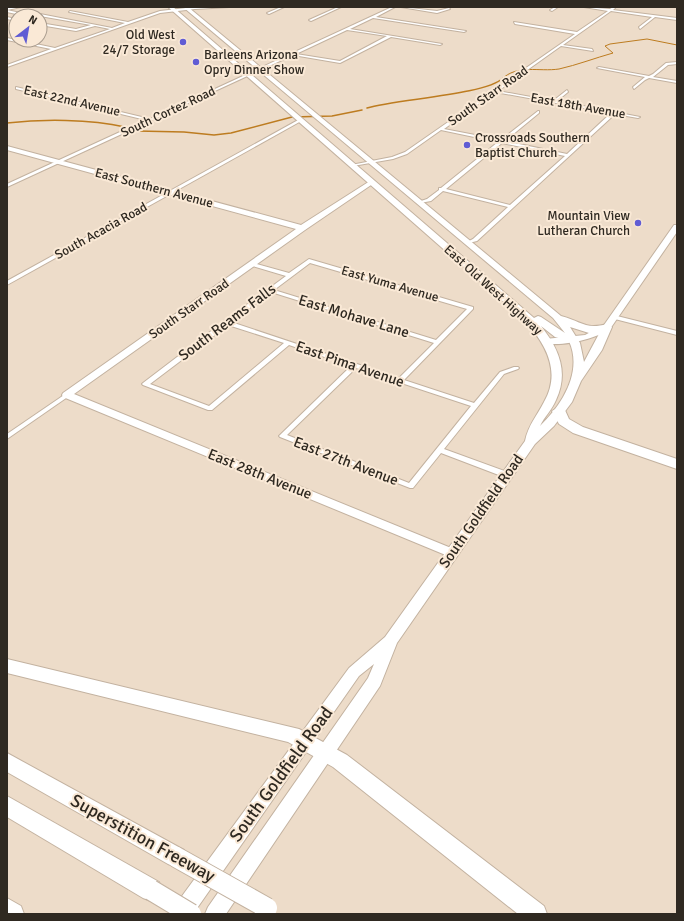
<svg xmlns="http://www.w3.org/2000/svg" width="684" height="921" font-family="Signika,sans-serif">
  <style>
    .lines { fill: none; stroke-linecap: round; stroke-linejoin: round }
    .stream-far1 { stroke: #bd7c20; stroke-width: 1 }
    .stream { stroke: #bd7c20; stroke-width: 1.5 }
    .street-casing { stroke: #c3b2a0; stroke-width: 2 }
    .secondary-casing { stroke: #c3b2a0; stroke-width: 2 }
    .primary-casing { stroke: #c3b2a0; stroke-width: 2 }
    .highway-casing { stroke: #c3b2a0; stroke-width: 2 }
    .street { fill: #fff; fill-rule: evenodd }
    .secondary { fill: #fff; fill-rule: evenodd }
    .primary { fill: #fff; fill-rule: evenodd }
    .highway { fill: #fff; fill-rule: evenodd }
    .highway-bridge-casing { stroke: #c3b2a0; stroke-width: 22; stroke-linecap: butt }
    .highway-bridge { stroke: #fff; stroke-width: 20 }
    .poi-dot { fill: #605cd4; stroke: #fae9d6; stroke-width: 1.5 }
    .labels { text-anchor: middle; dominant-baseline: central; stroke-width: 4; stroke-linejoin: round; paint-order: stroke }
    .far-poi-label { font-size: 13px; fill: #2f2921; stroke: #fae9d6; text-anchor: end }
    .far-street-label { font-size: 13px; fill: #2f2921; stroke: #fae9d6 }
    .street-label { font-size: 15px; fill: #2f2921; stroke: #fae9d6 }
    .near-street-label { font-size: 18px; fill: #2f2921; stroke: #fae9d6 }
  </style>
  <rect width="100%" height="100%" fill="#eddcc9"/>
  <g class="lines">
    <path class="stream-far1" d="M 502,79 C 517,64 539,72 559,69 C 577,65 595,58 613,53 L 605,46 L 610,44 L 647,39 L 677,45"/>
    <g class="stream">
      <path d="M 367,108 C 396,99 486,95 503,78"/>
      <path d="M 7,123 C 42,119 90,119 125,127"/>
      <path d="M 137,131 L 184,132 L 214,135 L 231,133 L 292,117 L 332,116 L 362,110"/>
    </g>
    <g class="street-casing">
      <g id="street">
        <path d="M 15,7 L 21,7 L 7,10 L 7,8 Z"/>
        <path d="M 195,7 L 229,7 L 195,9 L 160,13 L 7,67 L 7,65 L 51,49 L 7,40 L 7,38 L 55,48 L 110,29 L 95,26 L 76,31 L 40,25 L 40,23 L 76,29 L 91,25 L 40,16 L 25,16 L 7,12 L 7,10 L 25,14 L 40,14 L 112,28 L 125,23 L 69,12 L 70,11 L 128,22 L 160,11 Z"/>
        <path d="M 281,7 L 284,7 L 269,14 L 267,13 Z"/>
        <path d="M 338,7 L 341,7 L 311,21 L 309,20 Z"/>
        <path d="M 392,7 L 395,7 L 376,17 L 466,31 L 464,32 L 373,18 L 350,29 L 442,44 L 440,45 L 391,37 L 340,63 L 293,55 L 7,187 L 7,184 L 146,120 L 16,89 L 16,87 L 150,119 ZM 347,30 L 387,36 L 340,61 L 296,54 Z"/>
        <path d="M 401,7 L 437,11 L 449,8 L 450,9 L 437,13 Z"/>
        <path d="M 555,7 L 558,7 L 552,11 L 550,10 Z"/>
        <path d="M 584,7 L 610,9 L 613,7 L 616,7 L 613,10 L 677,18 L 677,20 L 655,17 L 640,29 L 639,27 L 652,17 L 611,11 L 563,45 L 592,49 L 593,51 L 561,46 L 498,91 L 553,101 L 567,90 L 568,92 L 557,101 L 640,117 L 638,118 L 615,114 L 477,241 L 469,243 L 467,242 L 473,239 L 508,207 L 443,191 L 431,201 L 420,203 L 418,202 L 427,199 L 439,190 L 439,188 L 441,188 L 498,142 L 441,130 L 407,154 L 393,159 L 353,166 L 351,165 L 392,157 L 405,152 L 575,34 L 515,24 L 514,22 L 577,32 L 608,11 ZM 495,92 L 611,113 L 567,154 L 505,141 L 539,113 L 539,111 L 538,111 L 501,140 L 444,129 ZM 502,143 L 565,156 L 510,205 L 446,189 Z"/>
        <path d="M 7,17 L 16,19 L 16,21 L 7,19 Z"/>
        <path d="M 677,62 L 677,64 L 668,65 L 653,77 L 677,81 L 677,83 L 649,78 L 645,80 L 634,89 L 633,87 L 645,77 L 597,68 L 599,67 L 649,76 L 653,74 L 666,63 Z"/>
        <path d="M 300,119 L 303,120 L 7,285 L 7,281 Z"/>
        <path d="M 309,259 L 473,307 L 473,309 L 404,380 L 474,403 L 500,372 L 514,367 L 518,367 L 519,368 L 518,369 L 504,374 L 444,449 L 510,473 L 511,475 L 510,477 L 504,477 L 441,453 L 413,488 L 410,488 L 280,437 L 279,436 L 280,435 L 351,366 L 289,345 L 212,410 L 208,410 L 143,385 L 142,384 L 143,383 L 223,322 L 224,321 L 226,320 L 286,276 L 249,265 L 249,263 L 253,263 L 289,273 ZM 310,263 L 467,309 L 436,340 L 274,290 ZM 271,292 L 434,343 L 399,378 L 231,322 ZM 228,325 L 284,343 L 209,406 L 150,384 ZM 356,368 L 471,406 L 409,483 L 287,435 Z"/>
        <path d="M 613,315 L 677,331 L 677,335 L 611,318 L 610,317 Z"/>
        <path d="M 67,393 L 69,394 L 70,395 L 69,396 L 7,439 L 7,434 Z"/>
      </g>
    </g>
    <g class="secondary-casing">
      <g id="secondary">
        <path d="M 7,146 L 301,225 L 370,181 L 374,181 L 374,183 L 305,230 L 74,394 L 456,550 L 458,553 L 456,556 L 448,556 L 63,397 L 62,395 L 63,393 L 296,229 L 7,150 Z"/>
        <path d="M 674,225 L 677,225 L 677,232 L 610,329 C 596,339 562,347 545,343 L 545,339 L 585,335 L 604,325 Z"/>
      </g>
    </g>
    <g class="primary-casing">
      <path id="primary" d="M 168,7 L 173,7 L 534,318 L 538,316 L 541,317 L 565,333 L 553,318 L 183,7 L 188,7 L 561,316 C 581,321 585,330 607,324 L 612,327 L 602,350 L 581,381 L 572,402 L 554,426 L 535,444 L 397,643 L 380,686 L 226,914 L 205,914 L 208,907 L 368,678 L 374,664 L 359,676 L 193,914 L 171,914 L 174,907 L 349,668 L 385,637 L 525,441 C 528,425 537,416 544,402 C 562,371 545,342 523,319 ZM 541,326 L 555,337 L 569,341 C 583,372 562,405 540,426 C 544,417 552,410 556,400 C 569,372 559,349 541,326 ZM 570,327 L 589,333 L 600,332 L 584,362 L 580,343 Z"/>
    </g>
    <g class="highway-casing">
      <g id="highway">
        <path d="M 559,407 L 564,408 L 569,419 L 583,427 L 677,459 L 677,469 L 573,433 L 559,424 L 552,411 Z"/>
        <path d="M 7,659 L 299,729 L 347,755 L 544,906 L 547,914 L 518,914 L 333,767 L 288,742 L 7,673 Z"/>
        <path d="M 7,753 L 184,850 L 187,857 L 184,864 L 176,867 L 168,864 L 7,772 Z"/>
        <path d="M 7,796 L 159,882 L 162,890 L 159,898 L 151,901 L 143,898 L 7,817 Z"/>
        <path d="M 7,898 L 21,906 L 24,914 L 7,914 Z"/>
      </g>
    </g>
    <use href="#street" class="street"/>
    <use href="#secondary" class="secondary"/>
    <use href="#primary" class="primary"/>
    <use href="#highway" class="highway"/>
    <g class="highway-bridge-casing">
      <g id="highway-bridge">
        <path d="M 176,857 L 267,908"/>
        <path d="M 151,890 L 191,914"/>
      </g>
    </g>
    <use href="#highway-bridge" class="highway-bridge"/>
  </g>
  <g class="poi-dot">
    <circle cx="183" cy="42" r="4"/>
    <circle cx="196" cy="62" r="4"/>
    <circle cx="467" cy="145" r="4"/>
    <circle cx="638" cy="223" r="4"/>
  </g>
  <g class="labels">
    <g class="far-poi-label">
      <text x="175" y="35">Old West<tspan x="175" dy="15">24/7 Storage</tspan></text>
      <text x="204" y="55" text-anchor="start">Barleens Arizona<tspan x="204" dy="15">Opry Dinner Show</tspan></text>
      <text x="475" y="138" text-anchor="start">Crossroads Southern<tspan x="475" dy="15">Baptist Church</tspan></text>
      <text x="630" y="216">Mountain View<tspan x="630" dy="15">Lutheran Church</tspan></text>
    </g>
    <g class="far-street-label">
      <text transform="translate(488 96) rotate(-35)">South Starr Road</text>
      <text transform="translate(72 101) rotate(13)">East 22nd Avenue</text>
      <text transform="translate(578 106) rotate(10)">East 18th Avenue</text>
      <text transform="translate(168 112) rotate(-25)">South Cortez Road</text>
      <text transform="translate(154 188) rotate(15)">East Southern Avenue</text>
      <text transform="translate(101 231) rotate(-29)">South Acacia Road</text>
      <text transform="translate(390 284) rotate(16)">East Yuma Avenue</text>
      <text transform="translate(493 290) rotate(42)">East Old West Highway</text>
      <text transform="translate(189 309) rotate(-35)">South Starr Road</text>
    </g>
    <g class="street-label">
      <text transform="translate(354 316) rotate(17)">East Mohave Lane</text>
      <text transform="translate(227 322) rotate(-37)">South Reams Falls</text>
      <text transform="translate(350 364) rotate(19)">East Pima Avenue</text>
      <text transform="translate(346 461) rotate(21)">East 27th Avenue</text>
      <text transform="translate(260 474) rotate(22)">East 28th Avenue</text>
      <text transform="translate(481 511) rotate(-55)">South Goldfield Road</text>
    </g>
    <g class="near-street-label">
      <text transform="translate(281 774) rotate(-54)">South Goldfield Road</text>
      <text transform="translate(143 838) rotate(29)">Superstition Freeway</text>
    </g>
  </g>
  <rect width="684" height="921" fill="none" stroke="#2f2921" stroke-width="16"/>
  <g transform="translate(28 28) rotate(31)"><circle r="19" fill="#fae9d6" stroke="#a99c8e"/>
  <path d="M0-3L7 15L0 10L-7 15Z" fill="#605cd4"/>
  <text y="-6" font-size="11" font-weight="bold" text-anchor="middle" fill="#2f2921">N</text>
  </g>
</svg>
